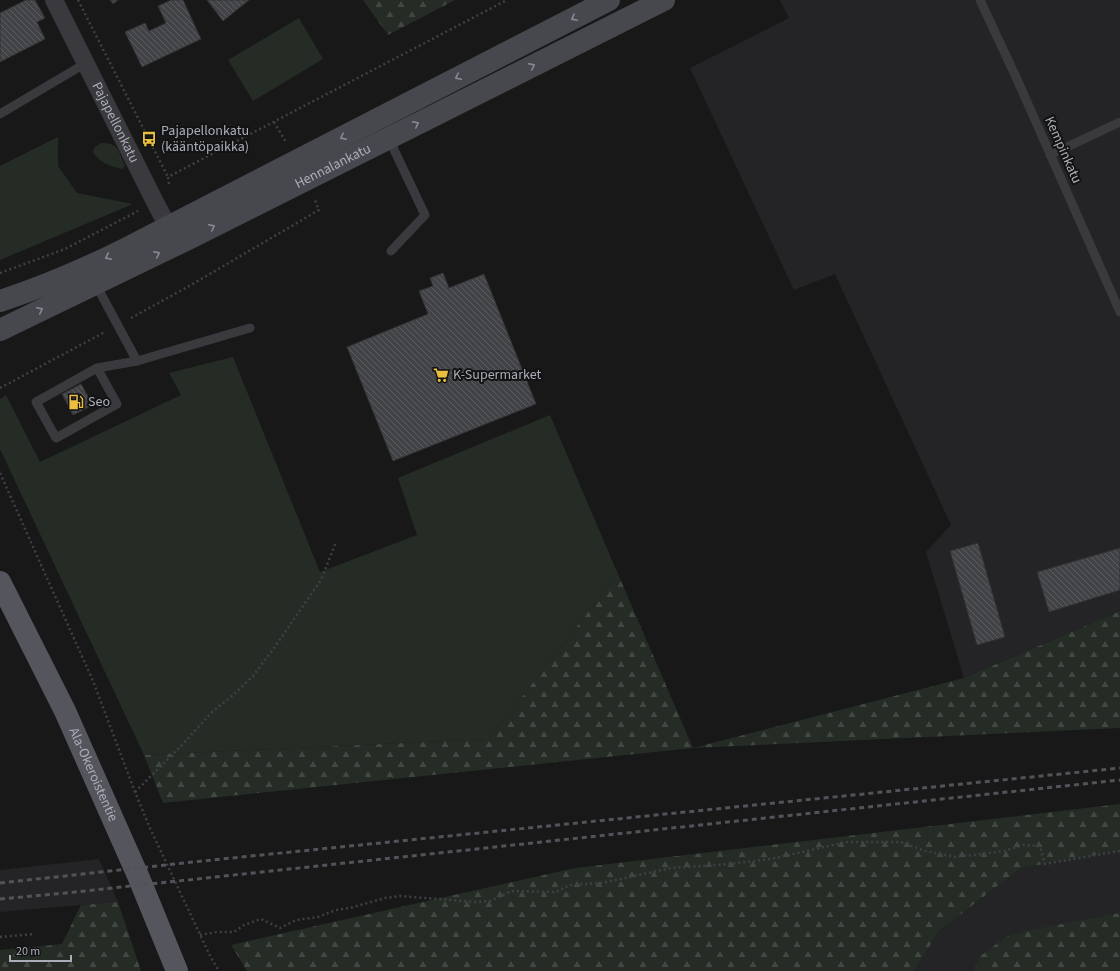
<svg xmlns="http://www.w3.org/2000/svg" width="1120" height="971" font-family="'Source Sans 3',sans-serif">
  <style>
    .built { fill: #242426 }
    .grass { fill: #242c25 }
    .forest { fill: url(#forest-firs) }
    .building { fill: url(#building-back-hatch); stroke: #323235 }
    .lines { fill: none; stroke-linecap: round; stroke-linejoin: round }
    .path { stroke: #3f4045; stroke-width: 2.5; stroke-dasharray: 2 3; stroke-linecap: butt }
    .lane { stroke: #39393e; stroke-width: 9 }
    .street { stroke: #39393e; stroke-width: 18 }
    .secondary { stroke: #47484e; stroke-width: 22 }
    .primary { stroke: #55565d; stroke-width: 22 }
    .rail { stroke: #525359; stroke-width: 3; stroke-dasharray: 5 4; stroke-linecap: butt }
    .oneway { stroke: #878a94 }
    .labels { text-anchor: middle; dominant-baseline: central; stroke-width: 4; stroke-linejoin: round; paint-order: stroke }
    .street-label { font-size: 14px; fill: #aaaeb9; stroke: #131314 }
    .poi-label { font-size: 14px; fill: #aaaeb9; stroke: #131314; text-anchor: start }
  </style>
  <defs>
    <pattern id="forest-firs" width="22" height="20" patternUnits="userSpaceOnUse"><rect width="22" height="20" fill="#242c25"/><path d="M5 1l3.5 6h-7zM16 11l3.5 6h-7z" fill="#414843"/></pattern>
    <pattern id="building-back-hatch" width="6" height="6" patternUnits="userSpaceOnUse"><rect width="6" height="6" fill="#424346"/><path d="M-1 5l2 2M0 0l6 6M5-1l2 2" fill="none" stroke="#5b5c5f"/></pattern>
  </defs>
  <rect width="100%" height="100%" fill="#181819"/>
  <g class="built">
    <path d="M 780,0 L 1120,0 L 1120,611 L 964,678 L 926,552 L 951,525 L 835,274 L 794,290 L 690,68 L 789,18 Z"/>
    <path d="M 1120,851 L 1120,971 L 914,971 L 939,931 L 1021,868 Z"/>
    <path d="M 99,859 L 118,902 L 0,912 L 0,870 Z"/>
  </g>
  <g class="grass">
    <path d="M 299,18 L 323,59 L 253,101 L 228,60 Z"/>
    <path d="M 58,137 L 58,166 L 77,193 L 133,204 L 0,260 L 0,166 Z"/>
    <path d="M 101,143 C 120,143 118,151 125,166 L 122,169 C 109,166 100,163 93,152 L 94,148 Z"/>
    <path d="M 233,357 L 320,572 L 417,535 L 398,478 L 550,415 L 618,574 L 489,739 L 144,755 L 0,449 L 0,399 L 6,395 L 40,462 L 181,395 L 169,373 Z"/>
  </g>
  <g class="forest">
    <path d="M 363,0 L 455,0 L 388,35 Z"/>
    <path d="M 618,574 L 693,748 L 964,678 L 1120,611 L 1120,728 L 693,748 L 163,803 L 144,755 L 489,739 Z"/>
    <path d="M 1120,804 L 1120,851 L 1021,868 L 939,931 L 914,971 L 247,971 L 231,945 L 575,868 Z"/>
    <path d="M 118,902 L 141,971 L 0,971 L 0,950 L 62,944 L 81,905 Z"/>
    <path d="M 1120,913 L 1120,971 L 974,971 L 979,957 L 1006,937 L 1036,929 Z"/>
  </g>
  <g class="building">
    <path d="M 26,0 L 35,0 L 45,18 L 37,22 L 45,39 L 0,62 L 0,13 Z"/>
    <path d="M 110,0 L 118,0 L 113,4 Z"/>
    <path d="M 171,0 L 183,0 L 201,39 L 142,67 L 125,32 L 145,23 L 149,31 L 166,23 L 158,6 Z"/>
    <path d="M 207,0 L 249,0 L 223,21 Z"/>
    <path d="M 443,273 L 449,288 L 484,274 L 536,404 L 393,461 L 347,347 L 428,314 L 419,291 L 433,286 L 430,278 Z"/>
    <path d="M 81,384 L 93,405 L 73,415 L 62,394 Z"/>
    <path d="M 978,543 L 1005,637 L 977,645 L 950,551 Z"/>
    <path d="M 1120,548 L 1120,590 L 1049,612 L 1037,572 Z"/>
  </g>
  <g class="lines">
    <g class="path">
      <path d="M 78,0 L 168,177"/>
      <path d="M 274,122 L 286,142"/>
      <path d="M 169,184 L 168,177 L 507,0"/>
      <path d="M 0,273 L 65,249 L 138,211"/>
      <path d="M 131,318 L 191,285 L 319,210 L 314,198"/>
      <path d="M 0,388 L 105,332"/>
      <path d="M 0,473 L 93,681 L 135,792 L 149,826 L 211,958 L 219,971"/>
      <path d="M 135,792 L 183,744 L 212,712 L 232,696 L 253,676 L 274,648 L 321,580 L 336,542"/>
      <path d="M 200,935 L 217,932 L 234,932 L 244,925 L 261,919 L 280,928 L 296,920 L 318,917 L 336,910 L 350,908 L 385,898 L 400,896 L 476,902 L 490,901 L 511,891 L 556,892 L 570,885 L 602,883 L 671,868 L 730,864 L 771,859 L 846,842 L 901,842 L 925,851 L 955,857 L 982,854 L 1004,851 L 1023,845 L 1040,846 L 1045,864 L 1120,851"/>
      <path d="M 0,937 L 34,934"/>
    </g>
    <g class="lane">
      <path d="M 980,0 L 1016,77 L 1120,312"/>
      <path d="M 0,114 L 86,63"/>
      <path d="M 388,137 L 425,215 L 391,251"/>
      <path d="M 1050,155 L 1120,122"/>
      <path d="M 95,283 L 137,361"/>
      <path d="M 97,368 L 117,404 L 56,438 L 36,402 L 97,368 L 137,361 L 250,328"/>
    </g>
    <path class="street" id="s1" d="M 54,0 L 155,202 L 174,238"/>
    <g class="secondary">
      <path d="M 0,301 C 43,287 85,269 125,249 L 609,0"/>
      <path id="s2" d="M 0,330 L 190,238 L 664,0"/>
    </g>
    <path class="primary" id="s3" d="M 0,582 L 65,711 L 139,878 L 177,971"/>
    <g class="rail">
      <path d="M 0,883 L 212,860 L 1120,768"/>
      <path d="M 0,899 L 66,893 L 1120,780"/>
    </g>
  </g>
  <defs><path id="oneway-chevron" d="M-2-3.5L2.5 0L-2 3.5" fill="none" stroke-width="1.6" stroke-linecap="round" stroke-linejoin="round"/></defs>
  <g class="oneway">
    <use href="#oneway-chevron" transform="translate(574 18) rotate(153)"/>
    <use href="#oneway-chevron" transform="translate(532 66) rotate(-27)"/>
    <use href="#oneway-chevron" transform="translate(458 77) rotate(153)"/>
    <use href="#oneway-chevron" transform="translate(416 124) rotate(-27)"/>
    <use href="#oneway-chevron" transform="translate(343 137) rotate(153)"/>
    <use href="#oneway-chevron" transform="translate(212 227) rotate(-27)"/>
    <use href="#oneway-chevron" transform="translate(157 254) rotate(-26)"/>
    <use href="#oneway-chevron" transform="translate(108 257) rotate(154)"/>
    <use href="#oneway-chevron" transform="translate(40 310) rotate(-26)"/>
  </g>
  <defs>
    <g id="bus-bare" transform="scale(1.2)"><path d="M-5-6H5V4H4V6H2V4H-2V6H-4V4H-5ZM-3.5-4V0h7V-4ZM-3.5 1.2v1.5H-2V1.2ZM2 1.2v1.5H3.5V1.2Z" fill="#eabe3f" stroke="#131314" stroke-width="2.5" paint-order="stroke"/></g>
    <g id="supermarket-bare" transform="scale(1.2)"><path d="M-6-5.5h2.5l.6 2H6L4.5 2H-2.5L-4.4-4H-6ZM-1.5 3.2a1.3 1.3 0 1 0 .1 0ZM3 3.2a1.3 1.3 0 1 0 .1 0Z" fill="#eabe3f" stroke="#131314" stroke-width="2.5" paint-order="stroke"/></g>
    <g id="fuel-bare" transform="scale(1.2)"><path d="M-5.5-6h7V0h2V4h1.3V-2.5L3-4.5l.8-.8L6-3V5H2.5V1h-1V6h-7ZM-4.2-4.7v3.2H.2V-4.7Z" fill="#eabe3f" stroke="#131314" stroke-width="2.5" paint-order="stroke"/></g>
  </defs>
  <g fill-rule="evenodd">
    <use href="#bus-bare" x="149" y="139"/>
    <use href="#supermarket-bare" x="441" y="375"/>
    <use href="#fuel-bare" x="76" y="402"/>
  </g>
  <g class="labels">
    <g class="street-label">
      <text stroke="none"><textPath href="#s1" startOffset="137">Pajapellonkatu</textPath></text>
      <text transform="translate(1063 150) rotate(66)">Kempinkatu</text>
      <text stroke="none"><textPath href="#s2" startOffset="371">Hennalankatu</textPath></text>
      <text stroke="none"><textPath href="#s3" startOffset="214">Ala-Okeroistentie</textPath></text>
    </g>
    <g class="poi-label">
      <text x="161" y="131">Pajapellonkatu<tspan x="161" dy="16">(kääntöpaikka)</tspan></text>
      <text x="453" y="375">K-Supermarket</text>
      <text x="88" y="402">Seo</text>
    </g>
  </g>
  <path d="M10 955v6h61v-6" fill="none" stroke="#aaaeb9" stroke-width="2"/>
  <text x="16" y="955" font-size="12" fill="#aaaeb9" stroke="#131314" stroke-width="3" paint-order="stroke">20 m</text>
</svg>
